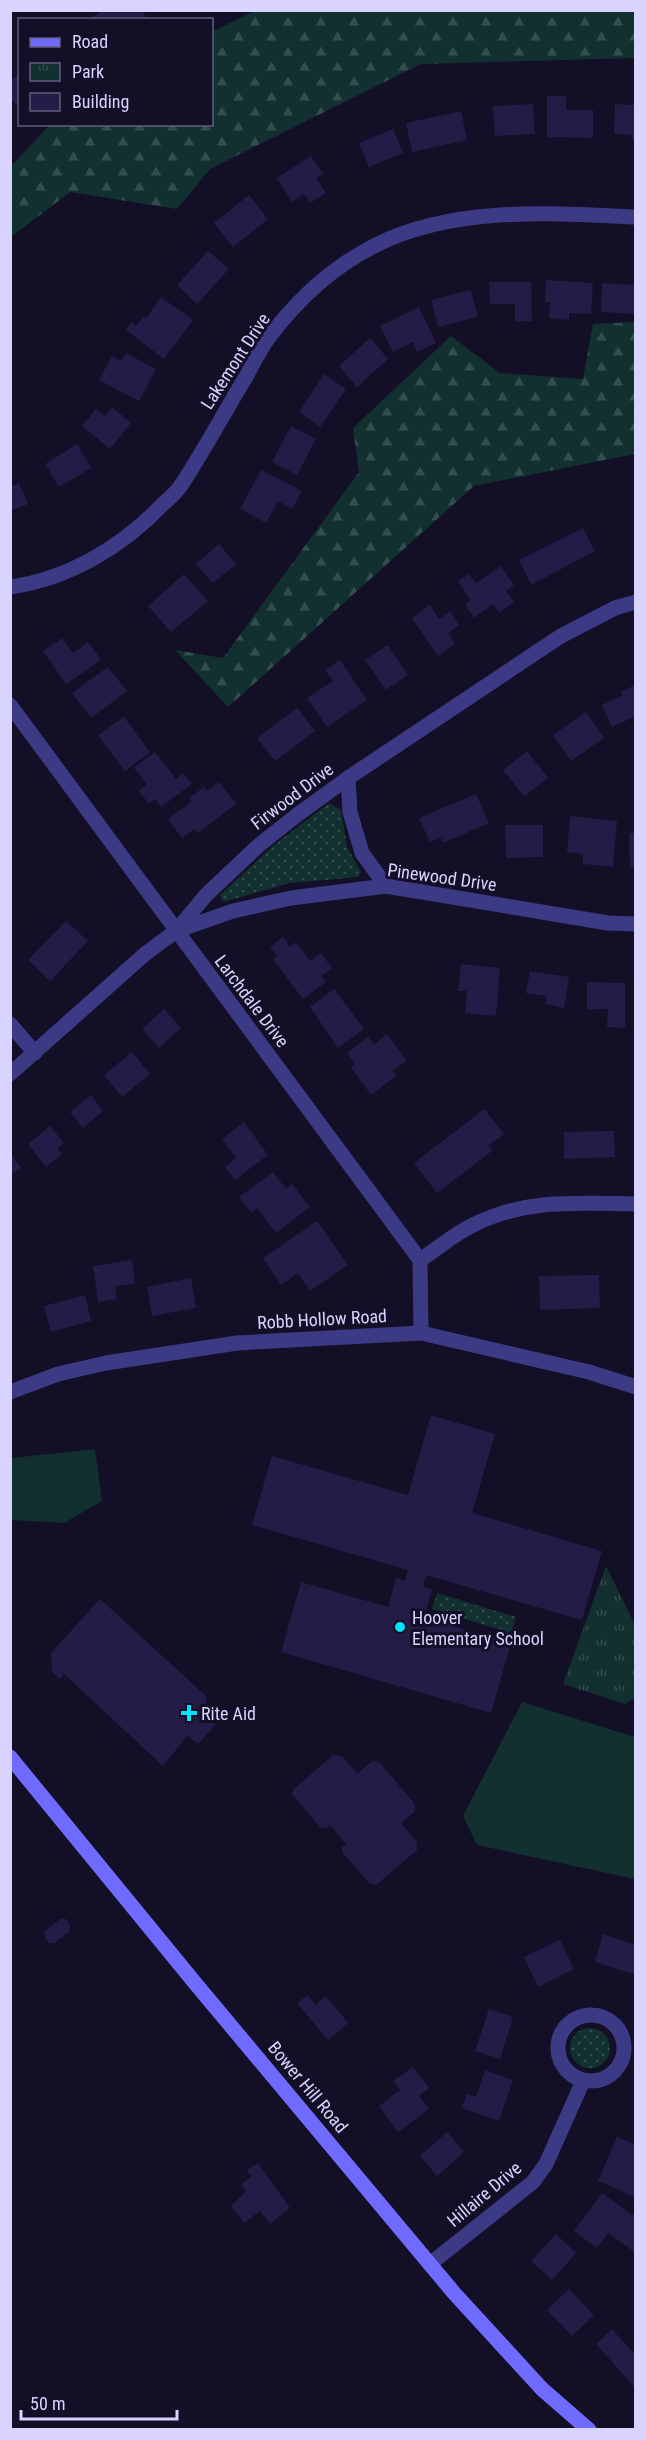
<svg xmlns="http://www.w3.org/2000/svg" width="646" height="2440" font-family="'Roboto Condensed',sans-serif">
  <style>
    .grass { fill: url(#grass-dots) }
    .forest { fill: url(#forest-firs) }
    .park { fill: url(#park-tufts) }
    .garden { fill: #12302f }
    .building { fill: #241b47 }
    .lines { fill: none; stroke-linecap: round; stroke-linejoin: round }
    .street { stroke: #3d3a85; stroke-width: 15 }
    .secondary { stroke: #6f6bff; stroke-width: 15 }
    .poi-dot { fill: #00e5ff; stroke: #130f26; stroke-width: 2 }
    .labels { text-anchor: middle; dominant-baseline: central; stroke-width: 6; stroke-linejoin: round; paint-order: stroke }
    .street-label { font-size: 18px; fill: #d9d4ff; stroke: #130f26 }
    .poi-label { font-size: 18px; fill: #d9d4ff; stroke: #130f26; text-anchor: start }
  </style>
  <defs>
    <pattern id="grass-dots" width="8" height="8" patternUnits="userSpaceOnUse" patternTransform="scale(1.5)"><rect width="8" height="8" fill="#12302f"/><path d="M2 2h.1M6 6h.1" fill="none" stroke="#344d4e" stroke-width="1.8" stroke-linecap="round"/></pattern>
    <pattern id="forest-firs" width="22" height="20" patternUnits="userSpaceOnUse" patternTransform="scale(1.5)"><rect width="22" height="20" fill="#12302f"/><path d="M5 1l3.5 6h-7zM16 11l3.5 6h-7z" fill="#344d4e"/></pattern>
    <pattern id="park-tufts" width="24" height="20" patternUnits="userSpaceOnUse" patternTransform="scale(1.5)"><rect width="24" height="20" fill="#12302f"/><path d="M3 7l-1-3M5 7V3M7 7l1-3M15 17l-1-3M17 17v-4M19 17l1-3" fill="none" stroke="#344d4e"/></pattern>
  </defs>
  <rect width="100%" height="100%" fill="#130f26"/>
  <g class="grass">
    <path d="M 329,803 L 341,810 L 347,847 L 361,872 L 359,877 L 290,883 L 223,902 L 220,895 L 274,845 Z"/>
    <path d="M 437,1593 L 516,1617 L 511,1633 L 432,1609 Z"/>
    <circle cx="590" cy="2048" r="20"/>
  </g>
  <g class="forest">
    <path d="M 256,10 L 635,11 L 635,58 L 421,64 L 210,169 L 177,209 L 70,192 L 11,237 L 11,166 L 50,125 L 212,124 L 212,32 Z"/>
    <path d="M 635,322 L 635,454 L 474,486 L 228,707 L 175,650 L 223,658 L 359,472 L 353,428 L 451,336 L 500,373 L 583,379 L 593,324 Z"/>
  </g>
  <path class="park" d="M 606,1566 L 635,1625 L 635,1698 L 625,1704 L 563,1684 Z"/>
  <g class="garden">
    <path d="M 95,1449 L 102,1501 L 64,1523 L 11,1520 L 11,1458 Z"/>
    <path d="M 522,1702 L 635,1737 L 635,1879 L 477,1845 L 463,1816 Z"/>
  </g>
  <g class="building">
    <path d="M 103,10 L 142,10 L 148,20 L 95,20 L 93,17 Z"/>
    <path d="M 20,73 L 20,108 L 10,99 L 10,81 Z"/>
    <path d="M 547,96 L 566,96 L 566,110 L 593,110 L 593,138 L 547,137 Z"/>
    <path d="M 533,104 L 535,134 L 495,136 L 493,106 Z"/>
    <path d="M 615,104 L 636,105 L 636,140 L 632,140 L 633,135 L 614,134 Z"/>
    <path d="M 461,111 L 467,140 L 412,152 L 406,123 Z"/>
    <path d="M 393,129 L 403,153 L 369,167 L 359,143 Z"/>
    <path d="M 311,156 L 323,174 L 316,178 L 326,193 L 310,203 L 304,194 L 292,202 L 277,178 Z"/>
    <path d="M 249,195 L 268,219 L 233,247 L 214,223 Z"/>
    <path d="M 208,251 L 229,269 L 197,304 L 177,285 Z"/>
    <path d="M 546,280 L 593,283 L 591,314 L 569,313 L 569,320 L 549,318 L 550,302 L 545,302 Z"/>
    <path d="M 489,282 L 531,282 L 532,321 L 515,321 L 515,304 L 490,304 Z"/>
    <path d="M 602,283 L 636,285 L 636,314 L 601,312 Z"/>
    <path d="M 471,290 L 478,317 L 438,327 L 431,300 Z"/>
    <path d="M 161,297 L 193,320 L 164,359 L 126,330 L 131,322 L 136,326 L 144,316 L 146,318 Z"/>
    <path d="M 419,307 L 436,343 L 417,352 L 413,342 L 393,352 L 380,326 Z"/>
    <path d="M 370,338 L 388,359 L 357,387 L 339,366 Z"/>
    <path d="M 126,353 L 156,369 L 139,401 L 99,380 L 112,356 L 121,361 Z"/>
    <path d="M 324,374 L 346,389 L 320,427 L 299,412 Z"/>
    <path d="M 112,407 L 131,423 L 110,449 L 82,426 L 96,409 L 105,416 Z"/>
    <path d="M 291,426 L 316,439 L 297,475 L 272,462 Z"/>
    <path d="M 77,444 L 91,468 L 59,487 L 45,464 Z"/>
    <path d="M 261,470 L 302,491 L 292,509 L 278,501 L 266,523 L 240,509 Z"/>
    <path d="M 19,483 L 28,504 L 10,511 L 10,487 Z"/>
    <path d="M 583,528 L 595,551 L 531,585 L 519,560 Z"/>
    <path d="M 219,544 L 236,564 L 213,583 L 196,564 Z"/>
    <path d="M 501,566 L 514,585 L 506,591 L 514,602 L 499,613 L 493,604 L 474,618 L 465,604 L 470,600 L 458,581 L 469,574 L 476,583 Z"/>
    <path d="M 184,574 L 208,601 L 171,632 L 148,606 Z"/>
    <path d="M 430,605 L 439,619 L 450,611 L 459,625 L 448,633 L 455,644 L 438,656 L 412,618 Z"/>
    <path d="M 62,638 L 73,653 L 88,642 L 101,660 L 66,684 L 43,651 Z"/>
    <path d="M 388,645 L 408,675 L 386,690 L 365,660 Z"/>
    <path d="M 340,660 L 367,700 L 327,727 L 307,698 L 333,681 L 325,670 Z"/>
    <path d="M 108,667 L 127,691 L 91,718 L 72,693 Z"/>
    <path d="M 636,685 L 636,716 L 612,727 L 602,705 L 623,695 L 621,691 Z"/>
    <path d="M 297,708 L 315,731 L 275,761 L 257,738 Z"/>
    <path d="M 586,712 L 604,738 L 571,761 L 553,735 Z"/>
    <path d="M 124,717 L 150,752 L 125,771 L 98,735 Z"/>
    <path d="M 527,751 L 548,778 L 524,796 L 503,770 Z"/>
    <path d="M 155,752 L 176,779 L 183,773 L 192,784 L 161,807 L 155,799 L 149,804 L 139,791 L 147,784 L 134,768 Z"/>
    <path d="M 219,782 L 236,804 L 198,833 L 194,829 L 182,838 L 168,819 L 191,802 L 189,798 L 204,787 L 207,791 Z"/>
    <path d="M 476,794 L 489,823 L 443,843 L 441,838 L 430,842 L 419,818 Z"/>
    <path d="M 570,816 L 617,821 L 613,867 L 583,864 L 583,854 L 567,852 Z"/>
    <path d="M 505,825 L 543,825 L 543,857 L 506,858 Z"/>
    <path d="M 629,833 L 636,833 L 636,867 L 630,867 Z"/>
    <path d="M 66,921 L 88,941 L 50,981 L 28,960 Z"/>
    <path d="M 283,937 L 290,947 L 296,942 L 310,961 L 321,953 L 332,968 L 321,976 L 326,982 L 303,999 L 273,959 L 277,956 L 270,947 Z"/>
    <path d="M 461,964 L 500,968 L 496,1016 L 465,1013 L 467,991 L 458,991 Z"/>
    <path d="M 530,971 L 569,977 L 564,1008 L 545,1004 L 546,996 L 526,993 Z"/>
    <path d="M 587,982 L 625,983 L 625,1028 L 607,1027 L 608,1009 L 587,1009 Z"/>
    <path d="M 334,989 L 364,1029 L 338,1048 L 310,1007 Z"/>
    <path d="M 164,1009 L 181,1028 L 159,1048 L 142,1029 Z"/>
    <path d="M 387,1034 L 407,1061 L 392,1071 L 396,1076 L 371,1095 L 351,1067 L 355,1064 L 347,1053 L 368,1037 L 374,1045 Z"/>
    <path d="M 132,1052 L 150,1074 L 122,1097 L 104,1075 Z"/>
    <path d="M 91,1095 L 103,1111 L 83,1128 L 70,1112 Z"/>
    <path d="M 484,1109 L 504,1134 L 488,1146 L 492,1151 L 437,1193 L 414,1163 Z"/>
    <path d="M 244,1122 L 268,1155 L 235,1180 L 225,1167 L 236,1158 L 222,1139 Z"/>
    <path d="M 50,1126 L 64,1143 L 57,1148 L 62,1154 L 46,1167 L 28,1144 Z"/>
    <path d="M 614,1131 L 615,1157 L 564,1159 L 564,1132 Z"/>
    <path d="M 10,1153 L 21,1168 L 10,1175 Z"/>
    <path d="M 273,1172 L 286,1189 L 292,1184 L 310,1207 L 276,1233 L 257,1208 L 251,1213 L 239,1197 Z"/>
    <path d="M 317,1221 L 348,1265 L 310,1291 L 298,1273 L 281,1285 L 263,1258 Z"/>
    <path d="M 132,1260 L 135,1284 L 115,1286 L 117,1299 L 98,1302 L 93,1266 Z"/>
    <path d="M 599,1275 L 600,1308 L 540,1310 L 539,1276 Z"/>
    <path d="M 191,1278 L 196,1308 L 152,1316 L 147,1287 Z"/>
    <path d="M 85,1295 L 91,1321 L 51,1332 L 44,1306 Z"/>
    <path d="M 431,1415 L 495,1434 L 472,1513 L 602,1551 L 582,1620 L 426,1575 L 423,1586 L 432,1589 L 424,1618 L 511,1643 L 491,1713 L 281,1652 L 301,1582 L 388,1607 L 396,1578 L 405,1581 L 408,1570 L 252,1525 L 272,1456 L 408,1495 Z"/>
    <path d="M 100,1599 L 206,1696 L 207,1709 L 203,1713 L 216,1724 L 198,1744 L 187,1736 L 163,1766 L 64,1674 L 60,1679 L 52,1672 L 51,1653 Z"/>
    <path d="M 333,1755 L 342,1756 L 357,1774 L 372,1761 L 379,1762 L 415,1804 L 415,1811 L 401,1823 L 417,1842 L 417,1850 L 376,1885 L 370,1884 L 342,1852 L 342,1847 L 346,1844 L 330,1825 L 327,1828 L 321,1828 L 292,1794 L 293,1790 Z"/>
    <path d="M 60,1919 L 66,1919 L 70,1924 L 70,1931 L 54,1943 L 49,1943 L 45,1938 L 44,1932 Z"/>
    <path d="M 603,1934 L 636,1945 L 636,1975 L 595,1962 Z"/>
    <path d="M 560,1940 L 574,1969 L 538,1987 L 524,1957 Z"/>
    <path d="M 308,1995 L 316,2005 L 326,1996 L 348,2023 L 328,2040 L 297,2003 Z"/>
    <path d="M 489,2009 L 513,2017 L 500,2059 L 475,2051 Z"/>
    <path d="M 413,2067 L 429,2088 L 419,2096 L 429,2109 L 398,2132 L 379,2106 L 400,2090 L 393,2081 Z"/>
    <path d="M 485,2070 L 513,2080 L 499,2121 L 462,2108 L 467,2094 L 476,2097 Z"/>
    <path d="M 447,2132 L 464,2152 L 437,2176 L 420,2156 Z"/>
    <path d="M 617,2137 L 636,2145 L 635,2197 L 598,2181 Z"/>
    <path d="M 258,2163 L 290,2208 L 270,2224 L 260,2211 L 244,2223 L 231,2206 L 246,2191 L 241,2184 L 251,2177 L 247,2170 Z"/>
    <path d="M 602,2193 L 632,2215 L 636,2213 L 636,2253 L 608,2233 L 597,2248 L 574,2231 Z"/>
    <path d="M 556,2234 L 576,2253 L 552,2280 L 531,2261 Z"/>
    <path d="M 569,2289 L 594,2315 L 572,2336 L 547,2310 Z"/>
    <path d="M 612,2329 L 636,2356 L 636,2389 L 596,2344 Z"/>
  </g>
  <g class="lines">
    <g class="street">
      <path d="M 10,587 C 69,579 123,546 163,504 C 170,498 177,492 182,484 C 205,449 225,411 247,375 C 254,362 261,347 270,336 C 298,299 334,266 376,245 C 453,206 552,213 636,217"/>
      <path d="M 10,705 L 420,1260 L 421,1333"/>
      <path d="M 348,778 L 350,812 L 362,853 L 386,886"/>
      <path d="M 176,931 L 233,911 L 291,898 L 386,886 L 608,923 L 636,924"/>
      <path d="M 10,1024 L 35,1053"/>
      <path d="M 10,1074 L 145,954 L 176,931 L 206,895 L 258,846 L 297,815 L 348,778 L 561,636 L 615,608 L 636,602"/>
      <path d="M 420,1260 C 437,1249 453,1235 471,1226 C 524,1198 578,1203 636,1204"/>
      <path d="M 10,1392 L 58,1374 L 106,1363 L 237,1343 L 421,1333 L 589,1372 L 636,1387"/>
      <circle cx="591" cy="2048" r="33"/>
      <path d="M 430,2264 L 533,2182 L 546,2164 L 583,2081"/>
    </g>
    <path class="secondary" d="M 10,1757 L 195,1983 L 454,2293 L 542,2389 L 589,2430"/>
  </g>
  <g class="poi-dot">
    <circle cx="400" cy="1627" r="6"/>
    <path d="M186 1704h6v6h6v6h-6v6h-6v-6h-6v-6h6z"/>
  </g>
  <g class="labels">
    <g class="street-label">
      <text transform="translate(235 361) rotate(-57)">Lakemont Drive</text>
      <text transform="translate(292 796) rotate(-37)">Firwood Drive</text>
      <text transform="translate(442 877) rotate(8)">Pinewood Drive</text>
      <text transform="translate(252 1001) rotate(53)">Larchdale Drive</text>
      <text transform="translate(322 1319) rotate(-3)">Robb Hollow Road</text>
      <text transform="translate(308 2087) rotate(50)">Bower Hill Road</text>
      <text transform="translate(484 2194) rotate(-40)">Hillaire Drive</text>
    </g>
    <g class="poi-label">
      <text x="412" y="1617">Hoover<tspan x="412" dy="21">Elementary School</tspan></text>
      <text x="201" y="1713">Rite Aid</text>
    </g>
  </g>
  <rect width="646" height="2440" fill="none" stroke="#d9d4ff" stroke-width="24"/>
  <rect x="18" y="18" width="195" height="108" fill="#130f26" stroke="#625e7d" stroke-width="1.5"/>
  <rect x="30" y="38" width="30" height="9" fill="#6f6bff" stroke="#625e7d" stroke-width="1.5"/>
  <text x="72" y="48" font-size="18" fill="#d9d4ff">Road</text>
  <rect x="30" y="63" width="30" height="18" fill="url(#park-tufts)" stroke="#625e7d" stroke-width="1.5"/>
  <text x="72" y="78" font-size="18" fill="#d9d4ff">Park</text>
  <rect x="30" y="93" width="30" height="18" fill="#241b47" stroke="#625e7d" stroke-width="1.5"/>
  <text x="72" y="108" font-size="18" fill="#d9d4ff">Building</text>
  <path d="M21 2410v9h156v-9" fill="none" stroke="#d9d4ff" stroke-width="3"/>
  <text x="30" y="2410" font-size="18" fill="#d9d4ff" stroke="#130f26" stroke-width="4.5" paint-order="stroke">50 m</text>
</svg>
